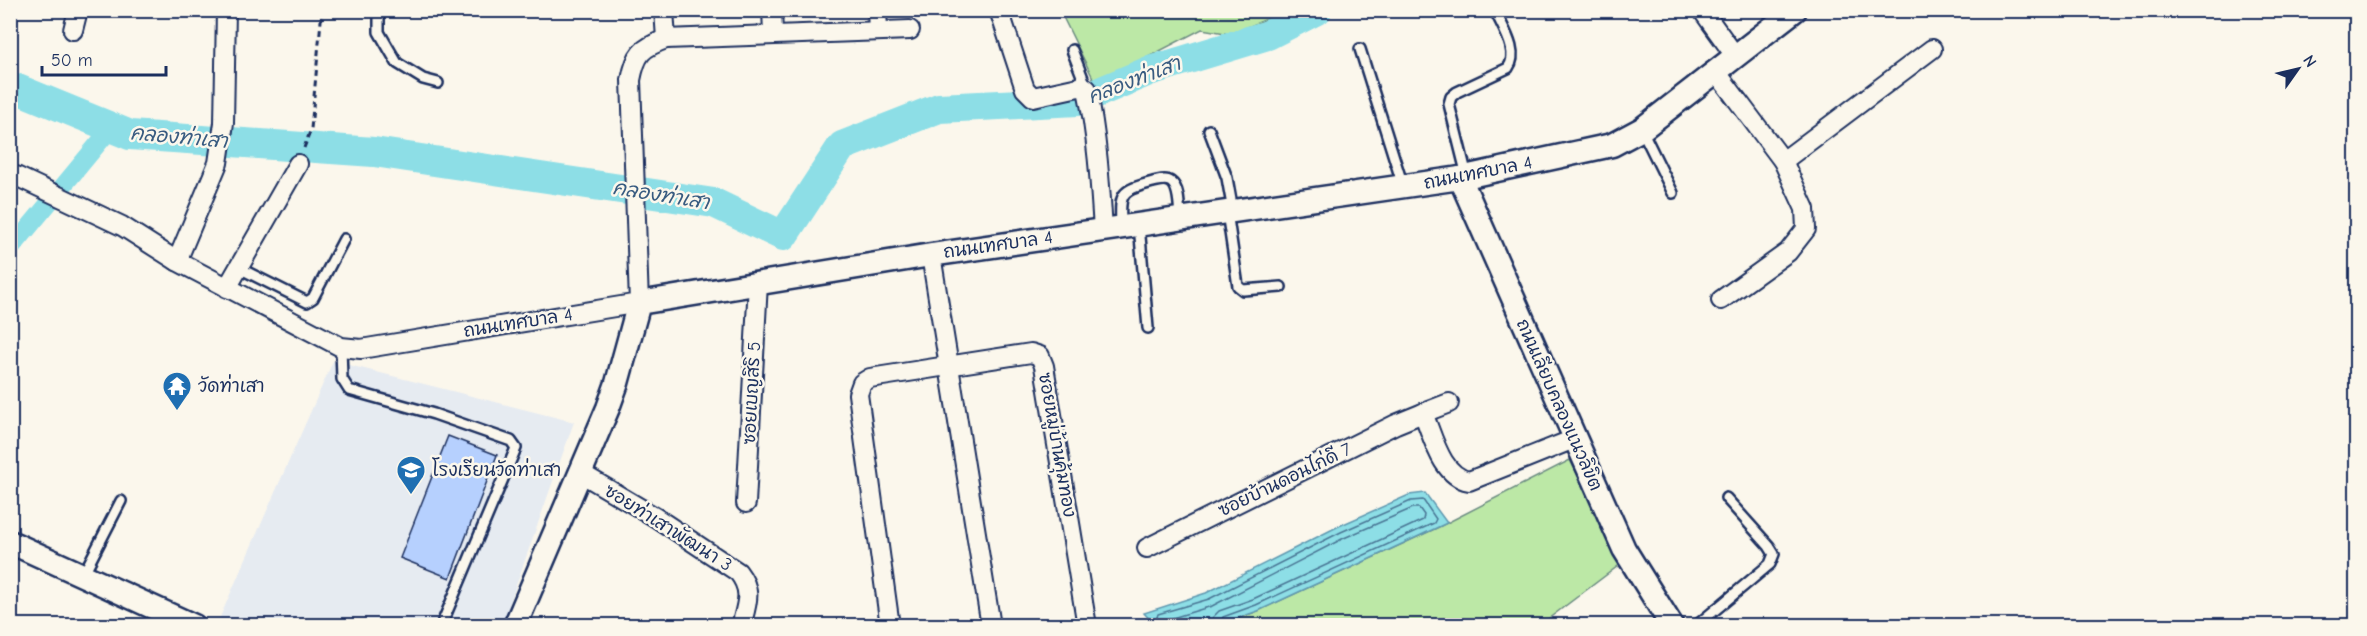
<svg xmlns="http://www.w3.org/2000/svg" width="2367" height="636" font-family="'Comic Neue','Playpen Sans Thai',sans-serif">
  <style>
    .built { fill: #e6ebf1 }
    .green { fill: #bce8a6; stroke: #6c8c82; stroke-width: 1.5 }
    .water { fill: #8ddee6; stroke: #5f98b0; stroke-width: 1.5 }
    .lines { fill: none; stroke-linecap: round; stroke-linejoin: round }
    .shore { stroke: #497594; stroke-width: 1.5 }
    .canal { stroke: #8ddee6; stroke-width: 18 }
    .river { stroke: #8ddee6; stroke-width: 30 }
    .building { fill: #b6d0fe; stroke: #1b2f5e; stroke-width: 1.5 }
    .service-casing { stroke: #1b2f5e; stroke-width: 14 }
    .minor-casing { stroke: #1b2f5e; stroke-width: 22 }
    .tertiary-casing { stroke: #1b2f5e; stroke-width: 27 }
    .path { stroke: #1b2f5e; stroke-width: 3; stroke-dasharray: 6 4.5; stroke-linecap: butt }
    .service { stroke: #fbf7ec; stroke-width: 9 }
    .minor { stroke: #fbf7ec; stroke-width: 18 }
    .tertiary { stroke: #fbf7ec; stroke-width: 22 }
    .labels { text-anchor: middle; dominant-baseline: central; stroke-width: 5; stroke-linejoin: round; paint-order: stroke }
    .street-label { font-size: 18px; fill: #1b2f5e; stroke: #fbf7ec }
    .poi-label { font-size: 18px; fill: #1b2f5e; stroke: #fbf7ec; text-anchor: start }
    .water-label { font-size: 20px; font-style: italic; fill: #385b80; stroke: #fbf7ec }
  </style>
  <rect width="100%" height="100%" fill="#fbf7ec"/>
  <filter id="ink" filterUnits="userSpaceOnUse"><feTurbulence type="fractalNoise" baseFrequency=".0167" numOctaves="2"/><feDisplacementMap in="SourceGraphic" scale="12" xChannelSelector="R" yChannelSelector="G"/><feConvolveMatrix kernelMatrix="1 2 1 2 8 2 1 2 1" color-interpolation-filters="sRGB"/></filter>
  <g filter="url(#ink)">
    <path class="built" d="M 333,361 L 574,422 L 502,625 L 221,626 L 217,624 Z"/>
    <g class="green">
      <path d="M 1060,11 L 1286,11 L 1231,34 L 1202,29 L 1096,84 Z"/>
      <path d="M 1570,460 L 1622,563 L 1540,625 L 1218,626 L 1258,611 L 1439,527 Z"/>
    </g>
    <path class="water" d="M 1425,493 L 1447,523 L 1258,611 L 1218,625 L 1155,625 L 1144,613 L 1206,593 L 1339,526 L 1409,495 Z"/>
    <g class="lines">
      <g class="shore">
        <path d="M 1159,626 L 1157,617 L 1158,614 L 1209,599 L 1341,532 L 1411,501 L 1423,500 L 1436,519 L 1434,523 L 1256,605 L 1223,617 L 1219,626"/>
        <path d="M 1167,626 L 1169,619 L 1212,606 L 1344,538 L 1413,508 L 1419,508 L 1424,515 L 1423,520 L 1253,599 L 1219,611 L 1213,617 L 1212,626"/>
      </g>
      <path class="canal" d="M 10,250 L 112,127"/>
      <path class="river" d="M 10,86 L 130,135 L 374,152 L 714,203 L 783,236 L 842,146 L 939,108 L 1078,101 L 1149,71 L 1268,35 L 1317,10"/>
    </g>
    <path class="building" d="M 448,436 L 497,455 L 450,578 L 400,558 Z"/>
    <g class="lines">
      <g class="service-casing">
        <g id="service">
          <path d="M 379,10 L 379,32 L 397,63 L 423,79 L 438,83"/>
          <path d="M 1360,49 L 1403,186"/>
          <path d="M 1072,50 L 1086,86"/>
          <path d="M 1209,130 L 1227,178 L 1233,211"/>
          <path d="M 1642,130 L 1673,193"/>
          <path d="M 1467,176 L 1449,104 L 1451,97 L 1457,92 L 1508,68 C 1520,52 1502,27 1495,10"/>
          <path d="M 1227,212 L 1238,286 L 1243,290 L 1281,287"/>
          <path d="M 1139,225 L 1148,328"/>
          <path d="M 1121,227 C 1120,193 1119,191 1153,182 C 1159,181 1166,178 1171,182 C 1180,188 1179,209 1180,218"/>
          <path d="M 239,268 L 307,302 L 313,298 L 344,239"/>
          <path d="M 341,347 L 342,379 L 349,390 L 434,414 L 511,441 L 516,448 L 441,626"/>
          <path d="M 83,575 L 121,501"/>
          <path d="M 1696,626 L 1770,564 L 1774,554 L 1769,546 L 1726,498"/>
        </g>
      </g>
      <g class="minor-casing">
        <g id="minor">
          <path d="M 664,10 L 666,39"/>
          <path d="M 772,10 L 773,33"/>
          <path d="M 877,10 L 878,31"/>
          <path d="M 999,10 L 1025,89 L 1033,97 L 1083,86 L 1087,89 C 1097,135 1100,182 1103,230"/>
          <path d="M 1702,10 L 1736,57"/>
          <path d="M 73,30 L 78,10"/>
          <path d="M 1717,73 L 1783,161 L 1805,209 L 1806,229 L 1788,252 L 1721,300"/>
          <path d="M 1783,161 L 1932,49"/>
          <path d="M 16,176 L 122,226 L 177,261 L 341,347 L 361,349 L 639,303 L 631,80 C 636,54 641,48 666,39 L 910,30"/>
          <path d="M 931,255 L 991,626"/>
          <path d="M 177,261 L 218,163 L 224,123 L 226,10"/>
          <path d="M 227,288 L 298,164"/>
          <path d="M 1423,413 L 1449,403"/>
          <path d="M 579,472 L 655,517 L 738,572 C 753,591 747,603 741,626"/>
          <path d="M 746,503 L 758,283"/>
          <path d="M 1147,548 L 1396,424 L 1423,413 C 1433,436 1441,476 1469,481 L 1574,439"/>
          <path d="M 890,626 L 858,394 L 862,383 L 870,378 L 1031,353 L 1040,356 L 1044,366 L 1087,626"/>
        </g>
      </g>
      <g class="tertiary-casing">
        <g id="tertiary">
          <path d="M 1460,178 L 1624,549 L 1672,626"/>
          <path d="M 10,542 L 194,626"/>
          <path d="M 515,626 L 608,408 L 617,383 L 639,303 L 931,255 L 1460,178 L 1612,145 L 1642,129 L 1795,10"/>
        </g>
      </g>
      <path class="path" d="M 304,148 L 311,129 L 322,10"/>
      <use href="#service" class="service"/>
      <use href="#minor" class="minor"/>
      <use href="#tertiary" class="tertiary"/>
    </g>
  </g>
  <defs>
    <g id="temple-pin" transform="scale(1.5)"><path d="M0 17L-7.5 6A9.5 9.5 0 1 1 7.5 6Z" fill="#1f6fb2" stroke="#fbf7ec"/><path d="M0-6L5-2H3V0L6.5 2.5H4V6H1.5V3h-3V6H-4V2.5H-6.5L-3 0V-2H-5Z" fill="#fff"/></g>
    <g id="school-pin" transform="scale(1.5)"><path d="M0 17L-7.5 6A9.5 9.5 0 1 1 7.5 6Z" fill="#1f6fb2" stroke="#fbf7ec"/><path d="M0-5L7-2L0 1L-7-2ZM-4 1L0 2.5L4 1V4Q0 6-4 4Z" fill="#fff"/></g>
  </defs>
  <g fill-rule="evenodd">
    <use href="#temple-pin" x="177" y="386"/>
    <use href="#school-pin" x="411" y="470"/>
  </g>
  <g class="labels">
    <g class="street-label">
      <text transform="translate(1478 173) rotate(-11)">ถนนเทศบาล 4</text>
      <text transform="translate(998 245) rotate(-8)">ถนนเทศบาล 4</text>
      <text transform="translate(518 323) rotate(-9)">ถนนเทศบาล 4</text>
      <text transform="translate(752 393) rotate(-87)">ซอยเบญสิริ 5</text>
      <text transform="translate(1559 405) rotate(66)">ถนนเลียบคลองแนวลิขิต</text>
      <text transform="translate(1057 445) rotate(80)">ซอยหมู่บ้านคุ้มทอง</text>
      <text transform="translate(1285 480) rotate(-26)">ซอยบ้านดอนไก่ดี 7</text>
      <text transform="translate(668 528) rotate(32)">ซอยท่าเสาพัฒนา 3</text>
    </g>
    <g class="poi-label">
      <text x="198" y="386">วัดท่าเสา</text>
      <text x="432" y="470">โรงเรียนวัดท่าเสา</text>
    </g>
    <g class="water-label">
      <text transform="translate(1134 80) rotate(-21)">คลองท่าเสา</text>
      <text transform="translate(179 137) rotate(5)">คลองท่าเสา</text>
      <text transform="translate(661 195) rotate(9)">คลองท่าเสา</text>
    </g>
  </g>
  <rect width="2367" height="636" fill="none" stroke="#fbf7ec" stroke-width="36"/>
  <rect x="18" y="18" width="2331" height="600" fill="none" stroke="#1b2f5e" stroke-width="2" filter="url(#ink)"/>
  <g transform="translate(2298 69) rotate(56)" stroke="#fbf7ec" stroke-width="4.5" paint-order="stroke">
  <path d="M0-4.5L10 22L0 15L-10 22Z" fill="#1b2f5e"/>
  <text y="-9" font-size="16" font-weight="bold" text-anchor="middle" fill="#1b2f5e">N</text>
  </g>
  <path d="M42 66v9h124v-9" fill="none" stroke="#1b2f5e" stroke-width="3"/>
  <text x="51" y="66" font-size="18" fill="#1b2f5e" stroke="#fbf7ec" stroke-width="4.5" paint-order="stroke">50 m</text>
</svg>
